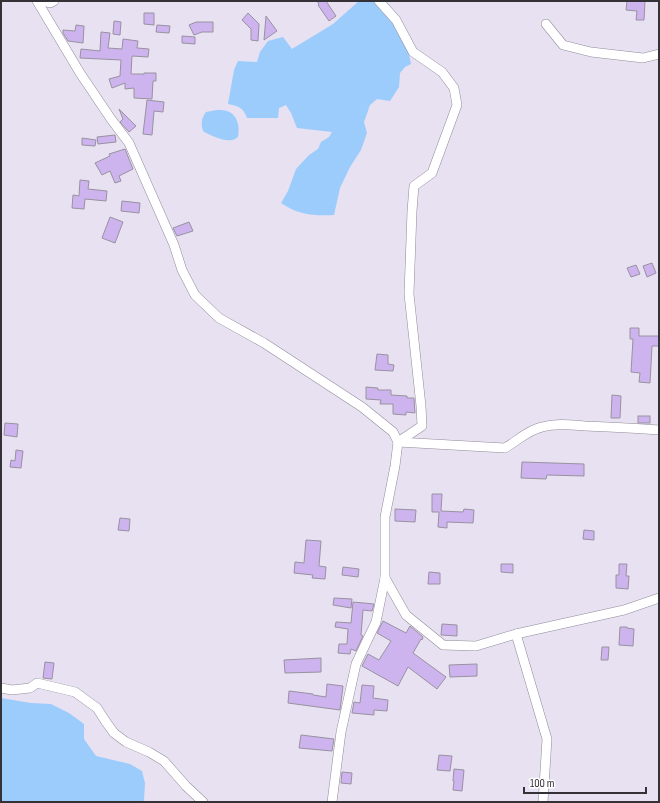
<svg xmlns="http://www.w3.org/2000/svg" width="660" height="803" font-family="'Sofia Sans Condensed',sans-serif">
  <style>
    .water { fill: #9bccfb }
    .building { fill: #cdb4ee; stroke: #9892a0 }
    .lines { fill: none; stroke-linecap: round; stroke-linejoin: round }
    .minor-casing { stroke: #918b99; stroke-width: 10 }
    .minor { stroke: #fff; stroke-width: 9 }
  </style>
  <rect width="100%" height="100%" fill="#e7e1f1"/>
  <g class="water">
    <path d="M 359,1 L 373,1 L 393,23 L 408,50 L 411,64 L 405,67 L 400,73 L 399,87 L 390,101 L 377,99 L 370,105 L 364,122 L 367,133 L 361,150 L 350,167 L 340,188 L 334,215 C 314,216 298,215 281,203 L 288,191 L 296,169 L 309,155 L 318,149 L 321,142 L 329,137 L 332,132 L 297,128 L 291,113 L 286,105 L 279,108 L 278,118 L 247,118 C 243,107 238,106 228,104 L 234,70 L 238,61 L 257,62 L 260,52 L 268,41 L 283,37 L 292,49 L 333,24 Z"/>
    <path d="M 217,110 C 220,110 225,110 227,111 C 238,115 240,127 238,137 C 236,138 234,140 232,140 C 225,142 209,135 203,131 C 201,123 201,119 206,112 Z"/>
    <path d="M 1,698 L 31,703 L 51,704 L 69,713 L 84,724 L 84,739 L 96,756 L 130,764 L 142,771 L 145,783 L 144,800 L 143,802 L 1,802 Z"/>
  </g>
  <g class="building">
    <path d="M 317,1 L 326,1 L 336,16 L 329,21 L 318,5 L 319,4 Z"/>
    <path d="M 627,1 L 645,1 L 644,20 L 636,20 L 637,11 L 626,10 Z"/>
    <path d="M 144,13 L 154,13 L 154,25 L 144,24 Z"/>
    <path d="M 248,13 L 259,24 L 258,41 L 251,40 L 251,29 L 242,20 Z"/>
    <path d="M 266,16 L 277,31 L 264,40 Z"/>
    <path d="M 114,21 L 121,22 L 120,35 L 113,34 Z"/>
    <path d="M 196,22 L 213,22 L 213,32 L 202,32 L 194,35 L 189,25 Z"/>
    <path d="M 76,25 L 84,26 L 83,43 L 68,41 L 63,33 L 63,30 L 75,31 Z"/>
    <path d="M 157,25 L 170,26 L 169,33 L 156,32 Z"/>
    <path d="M 101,32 L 110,33 L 108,48 L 122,49 L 123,39 L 138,41 L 137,48 L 149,49 L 148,57 L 132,56 L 131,74 L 144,74 L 144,73 L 156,73 L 156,81 L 153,81 L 152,99 L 134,98 L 134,88 L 125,89 L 125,83 L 112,88 L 109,79 L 120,76 L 121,60 L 80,58 L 81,49 L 100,51 Z"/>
    <path d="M 182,36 L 195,37 L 195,44 L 182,43 Z"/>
    <path d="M 147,100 L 164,102 L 163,112 L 154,111 L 152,135 L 143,134 Z"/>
    <path d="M 119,109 L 136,126 L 129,132 L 120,122 L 123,119 Z"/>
    <path d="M 115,135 L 116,142 L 98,144 L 97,137 Z"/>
    <path d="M 82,138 L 96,140 L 95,146 L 82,145 Z"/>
    <path d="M 125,149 L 133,169 L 119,176 L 121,181 L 115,183 L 110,171 L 102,175 L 95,163 L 110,156 L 109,154 Z"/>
    <path d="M 80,180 L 89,181 L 88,189 L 107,191 L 106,201 L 85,199 L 84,209 L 72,208 L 73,195 L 79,196 Z"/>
    <path d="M 122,201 L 140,203 L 139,213 L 121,211 Z"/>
    <path d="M 110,217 L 123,222 L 115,243 L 102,238 Z"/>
    <path d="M 189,222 L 193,231 L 177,236 L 173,228 Z"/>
    <path d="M 652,263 L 656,273 L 647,277 L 643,266 Z"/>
    <path d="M 636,265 L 640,274 L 631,277 L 627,268 Z"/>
    <path d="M 630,328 L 639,328 L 639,336 L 659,336 L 659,346 L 652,346 L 650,383 L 639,382 L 640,373 L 631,372 L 633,339 L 630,339 Z"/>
    <path d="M 377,354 L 388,355 L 388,364 L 394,365 L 393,371 L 375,370 Z"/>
    <path d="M 366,387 L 378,388 L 378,390 L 391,390 L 391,395 L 407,396 L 407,398 L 414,398 L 415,413 L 406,412 L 406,415 L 393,414 L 393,404 L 380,404 L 381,400 L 366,399 Z"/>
    <path d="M 612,395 L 621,396 L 620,418 L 611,418 Z"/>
    <rect x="638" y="416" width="12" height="7"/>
    <path d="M 5,423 L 18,424 L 17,437 L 4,435 Z"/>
    <path d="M 16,450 L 23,451 L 21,468 L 10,467 L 11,460 L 15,461 Z"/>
    <path d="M 522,462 L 584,464 L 584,476 L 547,475 L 546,479 L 521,478 Z"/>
    <path d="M 432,494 L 442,494 L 441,511 L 463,512 L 464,509 L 474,510 L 473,523 L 447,522 L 447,528 L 438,527 L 439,512 L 432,512 Z"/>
    <path d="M 395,509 L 416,510 L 415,522 L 395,521 Z"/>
    <path d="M 120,518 L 130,519 L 129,531 L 118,530 Z"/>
    <path d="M 584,530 L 594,531 L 594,540 L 583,539 Z"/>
    <path d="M 306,540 L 321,541 L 319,566 L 326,567 L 325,579 L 312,578 L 313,575 L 294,573 L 295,562 L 304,563 Z"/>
    <path d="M 501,564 L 513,564 L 513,573 L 501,572 Z"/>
    <path d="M 619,564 L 627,564 L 626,576 L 629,576 L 628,589 L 616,588 L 616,575 L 619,575 Z"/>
    <path d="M 343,567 L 359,569 L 358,577 L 342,575 Z"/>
    <path d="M 429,572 L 440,573 L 440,584 L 428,584 Z"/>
    <path d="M 334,598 L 352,599 L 351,608 L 333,605 Z"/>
    <path d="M 353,602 L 374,604 L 372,611 L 363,610 L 361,635 L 363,636 L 356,651 L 351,649 L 350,654 L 338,653 L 339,644 L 347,644 L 348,629 L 335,627 L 336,622 L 351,623 Z"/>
    <path d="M 383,621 L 406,633 L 410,626 L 423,637 L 422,640 L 421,639 L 413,653 L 446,677 L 437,689 L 408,667 L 398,686 L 362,666 L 368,654 L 379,660 L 391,641 L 377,633 Z"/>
    <path d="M 442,624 L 457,625 L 457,636 L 441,635 Z"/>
    <path d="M 620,627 L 627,627 L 627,628 L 634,629 L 633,646 L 619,645 Z"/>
    <path d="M 602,647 L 609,647 L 608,660 L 601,660 Z"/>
    <path d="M 321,658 L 321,672 L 285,673 L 284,660 Z"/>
    <path d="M 45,662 L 54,663 L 52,679 L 43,678 Z"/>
    <path d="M 477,664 L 477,676 L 450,677 L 449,665 Z"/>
    <path d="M 327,684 L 343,686 L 340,710 L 288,703 L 289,691 L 313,694 L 313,695 L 326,697 Z"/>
    <path d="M 362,685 L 374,686 L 373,698 L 388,700 L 387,711 L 374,710 L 374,715 L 352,713 L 354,702 L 360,703 Z"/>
    <path d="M 301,735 L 334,739 L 332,751 L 299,748 Z"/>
    <path d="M 439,755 L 452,756 L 450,771 L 437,770 Z"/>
    <path d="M 454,769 L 464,770 L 462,791 L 453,790 L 454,781 L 453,781 Z"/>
    <path d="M 342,772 L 352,773 L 351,784 L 341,783 Z"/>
  </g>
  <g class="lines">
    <g class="minor-casing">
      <g id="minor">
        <path d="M 37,1 L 80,73 L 111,119 L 129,143 L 174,245 L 182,270 L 195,295 L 219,318 L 264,343 L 362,407 L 393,432 L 398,442 L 395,466 L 385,517 L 385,578 L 376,622 L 356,664 L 341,732 L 332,802"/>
        <path d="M 42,1 L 50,3 L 54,1"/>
        <path d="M 379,1 L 396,20 L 413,52 L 442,72 L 454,88 L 457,105 L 432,173 L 414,186 L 412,211 L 409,294 L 421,406 L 422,426 L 398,442"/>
        <path d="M 546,24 L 563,45 L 591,52 L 643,58 L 659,54"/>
        <path d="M 398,442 L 505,448 C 517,441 528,430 542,427 C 556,423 571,425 585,426 C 610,427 634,428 659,430"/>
        <path d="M 385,578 L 406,615 L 443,645 L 476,646 L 516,634 L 624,610 L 659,598"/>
        <path d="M 516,634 L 547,739 L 543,802"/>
        <path d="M 1,688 L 12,690 L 30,688 L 37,683 L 75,692 L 97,708 L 106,722 L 114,733 L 126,742 L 149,752 L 164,761 L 186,786 L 203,802"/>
      </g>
    </g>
    <use href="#minor" class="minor"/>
  </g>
  <rect width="660" height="803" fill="none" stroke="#343137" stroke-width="4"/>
  <path d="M524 787v6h122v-6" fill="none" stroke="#343137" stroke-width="2"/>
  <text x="530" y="787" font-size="12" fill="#343137" stroke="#ffffff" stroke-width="3" paint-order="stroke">100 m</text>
</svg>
